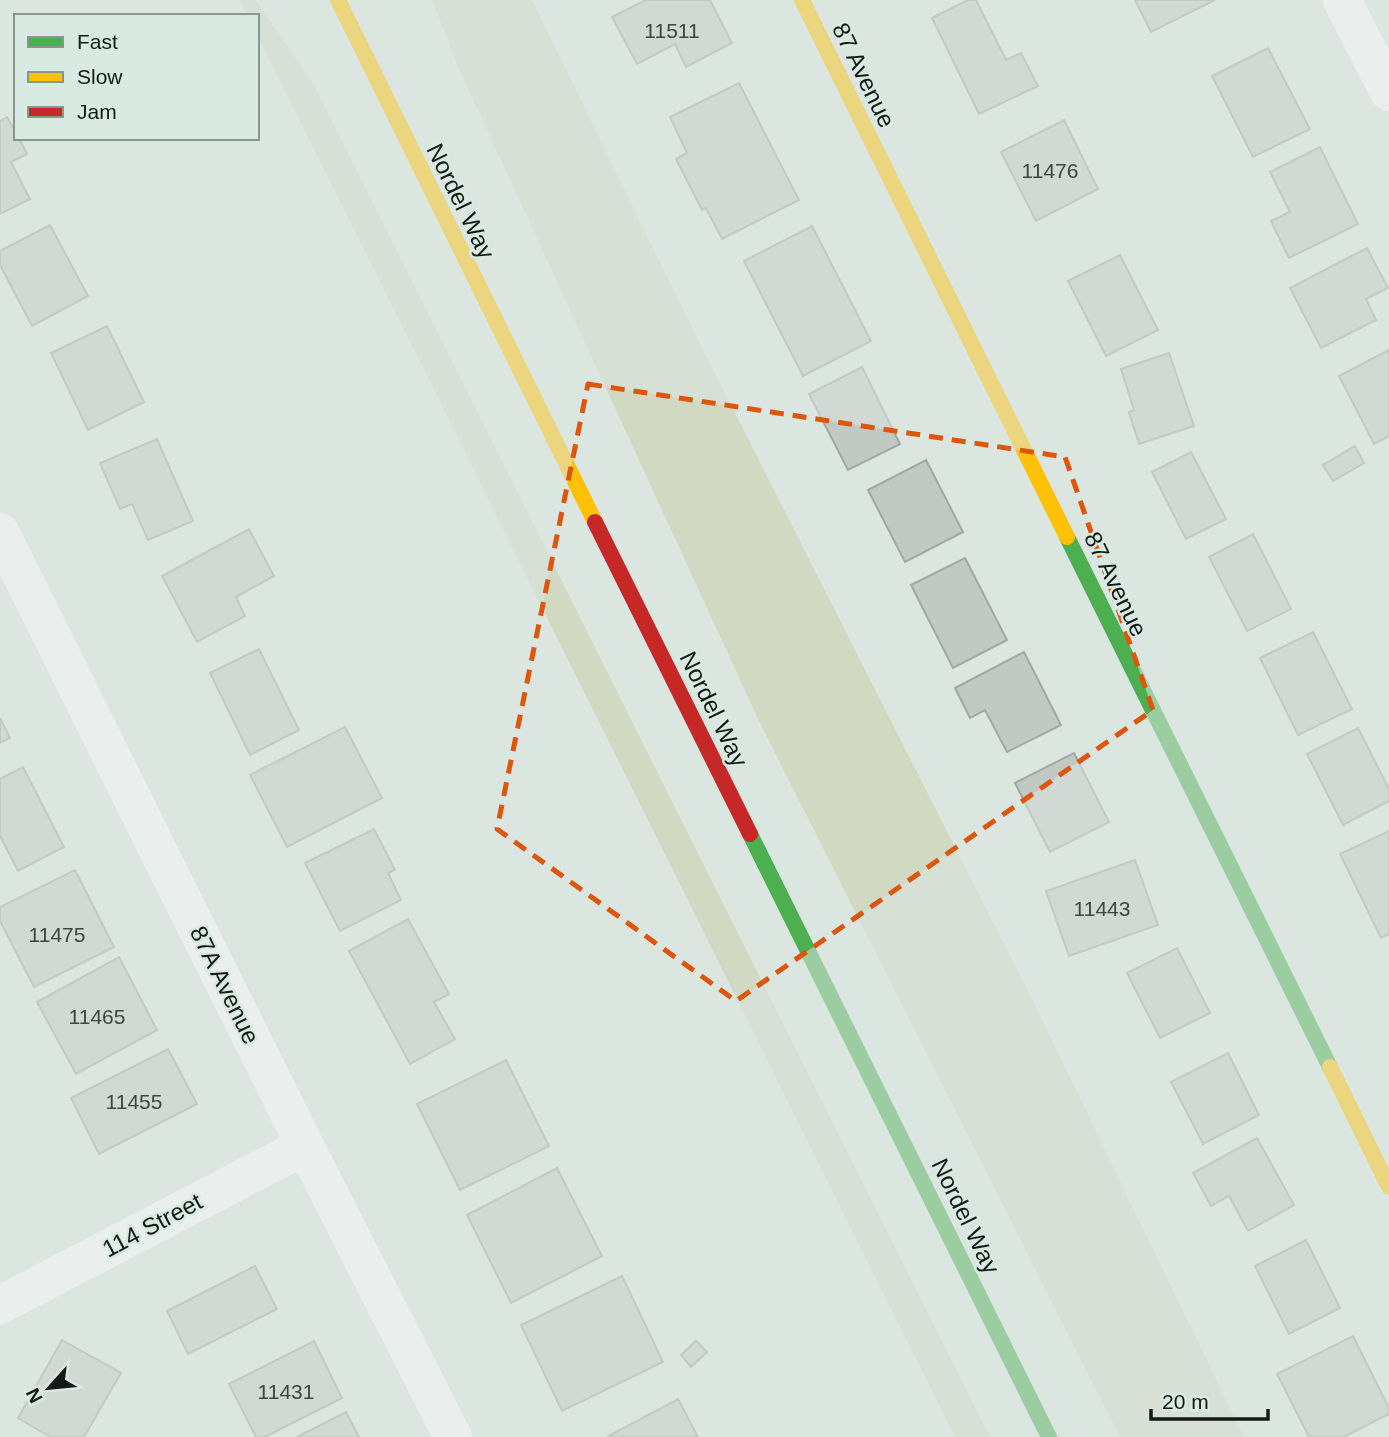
<svg xmlns="http://www.w3.org/2000/svg" width="1389" height="1437" font-family="Arial,sans-serif">
  <style>
    .green { fill: #d1d9c3 }
    .building { fill: #c2c9c4; stroke: #a1a8a3; stroke-width: 2 }
    .lines { fill: none; stroke-linecap: round; stroke-linejoin: round }
    .street { stroke: #fafbfa; stroke-width: 38 }
    .fast { stroke: #4caf50; stroke-width: 16 }
    .slow { stroke: #ffc107; stroke-width: 16 }
    .jam { stroke: #c62828; stroke-width: 16 }
    .marked { fill: none; stroke: #dd560c; stroke-width: 5; stroke-dasharray: 14 9; stroke-linejoin: round }
    .labels { text-anchor: middle; dominant-baseline: central; stroke-width: 5; stroke-linejoin: round; paint-order: stroke }
    .number-label { font-size: 21px; fill: #3f4542 }
    .street-label { font-size: 24px; fill: #131916; stroke: #d8eae1 }
  </style>
  <rect width="100%" height="100%" fill="#dce6e1"/>
  <g class="green">
    <path d="M 240,0 L 256,0 L 312,82 L 990,1437 L 955,1437 L 257,35 L 257,16 L 248,16 Z"/>
    <path d="M 432,0 L 532,0 L 702,348 L 1033,1001 L 1244,1437 L 1120,1437 L 759,721 L 460,71 Z"/>
  </g>
  <g class="building">
    <path d="M 646,0 L 710,0 L 732,43 L 686,67 L 675,44 L 637,64 L 612,17 Z"/>
    <path d="M 968,0 L 976,0 L 1006,60 L 1021,53 L 1038,86 L 979,114 L 932,18 Z"/>
    <path d="M 1135,0 L 1215,0 L 1151,32 Z"/>
    <path d="M 1268,48 L 1310,129 L 1253,157 L 1212,76 Z"/>
    <path d="M 739,83 L 799,200 L 722,239 L 706,208 L 702,210 L 676,159 L 687,153 L 670,117 Z"/>
    <path d="M 7,117 L 16,133 L 16,138 L 19,138 L 27,154 L 11,162 L 30,199 L 0,214 L 0,121 Z"/>
    <path d="M 1064,120 L 1098,189 L 1036,221 L 1001,152 Z"/>
    <path d="M 1320,147 L 1358,224 L 1289,258 L 1271,221 L 1290,212 L 1270,172 Z"/>
    <path d="M 50,225 L 88,296 L 32,326 L 0,265 L 0,251 Z"/>
    <path d="M 812,226 L 871,341 L 803,376 L 744,261 Z"/>
    <path d="M 1367,248 L 1388,288 L 1366,299 L 1376,320 L 1321,348 L 1290,288 Z"/>
    <path d="M 1120,255 L 1158,330 L 1106,356 L 1068,281 Z"/>
    <path d="M 107,326 L 144,402 L 88,430 L 51,353 Z"/>
    <path d="M 1389,350 L 1389,436 L 1374,444 L 1339,376 Z"/>
    <path d="M 1169,353 L 1194,426 L 1139,444 L 1129,412 L 1134,410 L 1121,369 Z"/>
    <path d="M 862,367 L 900,444 L 848,470 L 809,394 Z"/>
    <path d="M 157,439 L 193,521 L 148,540 L 132,504 L 120,509 L 100,463 Z"/>
    <path d="M 1355,446 L 1364,463 L 1333,481 L 1323,465 Z"/>
    <path d="M 1191,452 L 1226,519 L 1186,539 L 1152,472 Z"/>
    <path d="M 926,460 L 963,532 L 905,562 L 868,490 Z"/>
    <path d="M 249,529 L 274,576 L 236,597 L 245,616 L 197,642 L 162,576 Z"/>
    <path d="M 1253,534 L 1291,609 L 1247,631 L 1209,557 Z"/>
    <path d="M 965,558 L 1007,640 L 953,668 L 911,585 Z"/>
    <path d="M 1313,632 L 1352,709 L 1298,735 L 1260,658 Z"/>
    <path d="M 259,649 L 299,730 L 250,755 L 210,673 Z"/>
    <path d="M 1024,652 L 1061,725 L 1007,752 L 985,710 L 970,718 L 955,688 Z"/>
    <path d="M 0,718 L 10,738 L 0,743 Z"/>
    <path d="M 345,727 L 382,798 L 287,847 L 250,775 Z"/>
    <path d="M 1358,728 L 1389,789 L 1389,801 L 1343,825 L 1307,754 Z"/>
    <path d="M 1074,753 L 1109,822 L 1050,852 L 1015,783 Z"/>
    <path d="M 23,767 L 64,847 L 18,871 L 0,836 L 0,779 Z"/>
    <path d="M 374,829 L 395,870 L 388,873 L 401,900 L 340,931 L 305,863 Z"/>
    <path d="M 1389,831 L 1389,934 L 1381,938 L 1340,854 Z"/>
    <path d="M 1135,860 L 1158,925 L 1069,956 L 1046,891 Z"/>
    <path d="M 75,870 L 114,947 L 34,987 L 0,921 L 0,907 Z"/>
    <path d="M 408,919 L 449,994 L 434,1002 L 455,1039 L 410,1064 L 349,951 Z"/>
    <path d="M 1177,948 L 1210,1013 L 1160,1038 L 1127,973 Z"/>
    <path d="M 119,957 L 157,1030 L 76,1074 L 37,1002 Z"/>
    <path d="M 168,1049 L 197,1104 L 99,1154 L 71,1098 Z"/>
    <path d="M 1228,1053 L 1259,1115 L 1203,1144 L 1171,1082 Z"/>
    <path d="M 506,1060 L 549,1146 L 460,1190 L 417,1104 Z"/>
    <path d="M 1257,1138 L 1294,1205 L 1248,1231 L 1229,1196 L 1211,1206 L 1193,1173 Z"/>
    <path d="M 557,1168 L 602,1256 L 511,1303 L 467,1215 Z"/>
    <path d="M 1306,1240 L 1340,1308 L 1289,1334 L 1255,1266 Z"/>
    <path d="M 255,1266 L 277,1309 L 188,1354 L 167,1311 Z"/>
    <path d="M 622,1276 L 663,1362 L 562,1411 L 521,1325 Z"/>
    <path d="M 1353,1336 L 1389,1408 L 1389,1414 L 1344,1437 L 1309,1437 L 1277,1374 Z"/>
    <path d="M 62,1340 L 121,1373 L 84,1437 L 50,1437 L 18,1418 Z"/>
    <path d="M 314,1341 L 342,1398 L 265,1437 L 256,1437 L 229,1384 Z"/>
    <path d="M 696,1341 L 707,1352 L 691,1367 L 681,1355 Z"/>
    <path d="M 678,1399 L 698,1437 L 607,1437 Z"/>
    <path d="M 346,1412 L 359,1437 L 297,1437 Z"/>
  </g>
  <g class="lines">
    <g class="street">
      <path d="M 1342,0 L 1389,92"/>
      <path d="M 0,532 L 305,1146 L 453,1437"/>
      <path d="M 0,1305 L 305,1146"/>
    </g>
    <g class="fast">
      <path d="M 1067,537 L 1330,1067"/>
      <path d="M 750,834 L 1049,1437"/>
    </g>
    <g class="slow">
      <path d="M 338,0 L 595,522"/>
      <path d="M 802,0 L 1067,537"/>
      <path d="M 1330,1067 L 1389,1187"/>
    </g>
    <path class="jam" d="M 595,522 L 750,834"/>
  </g>
  <path d="M0 0H1389V1437H0ZM 588,384 L 1065,457 L 1153,710 L 736,1001 L 497,829 Z" fill="#dce6e1" fill-opacity=".55" fill-rule="evenodd"/>
  <path class="marked" d="M 588,384 L 1065,457 L 1153,710 L 736,1001 L 497,829 Z"/>
  <g class="labels">
    <g class="number-label">
      <text x="672" y="30">11511</text>
      <text x="1050" y="170">11476</text>
      <text x="1102" y="908">11443</text>
      <text x="57" y="934">11475</text>
      <text x="97" y="1016">11465</text>
      <text x="134" y="1101">11455</text>
      <text x="286" y="1391">11431</text>
    </g>
    <g class="street-label">
      <text transform="translate(864 75) rotate(64)">87 Avenue</text>
      <text transform="translate(461 201) rotate(64)">Nordel Way</text>
      <text transform="translate(1116 584) rotate(64)">87 Avenue</text>
      <text transform="translate(714 709) rotate(64)">Nordel Way</text>
      <text transform="translate(225 985) rotate(64)">87A Avenue</text>
      <text transform="translate(966 1216) rotate(64)">Nordel Way</text>
      <text transform="translate(152 1225) rotate(-28)">114 Street</text>
    </g>
  </g>
  <rect x="14" y="14" width="245" height="126" fill="#d8eae1" stroke="#899690" stroke-width="2"/>
  <rect x="28" y="37" width="35" height="10" fill="#4caf50" stroke="#899690" stroke-width="2"/>
  <text x="77" y="49" font-size="21" fill="#131916">Fast</text>
  <rect x="28" y="72" width="35" height="10" fill="#ffc107" stroke="#899690" stroke-width="2"/>
  <text x="77" y="84" font-size="21" fill="#131916">Slow</text>
  <rect x="28" y="107" width="35" height="10" fill="#c62828" stroke="#899690" stroke-width="2"/>
  <text x="77" y="119" font-size="21" fill="#131916">Jam</text>
  <g transform="translate(49 1388) rotate(243)" stroke="#d8eae1" stroke-width="5" paint-order="stroke">
  <path d="M0-5L12 26L0 18L-12 26Z" fill="#131916"/>
  <text y="-10" font-size="19" font-weight="bold" text-anchor="middle" fill="#131916">N</text>
  </g>
  <path d="M1151 1409v10h117v-10" fill="none" stroke="#131916" stroke-width="3.5"/>
  <text x="1162" y="1409" font-size="21" fill="#131916" stroke="#d8eae1" stroke-width="5" paint-order="stroke">20 m</text>
</svg>
